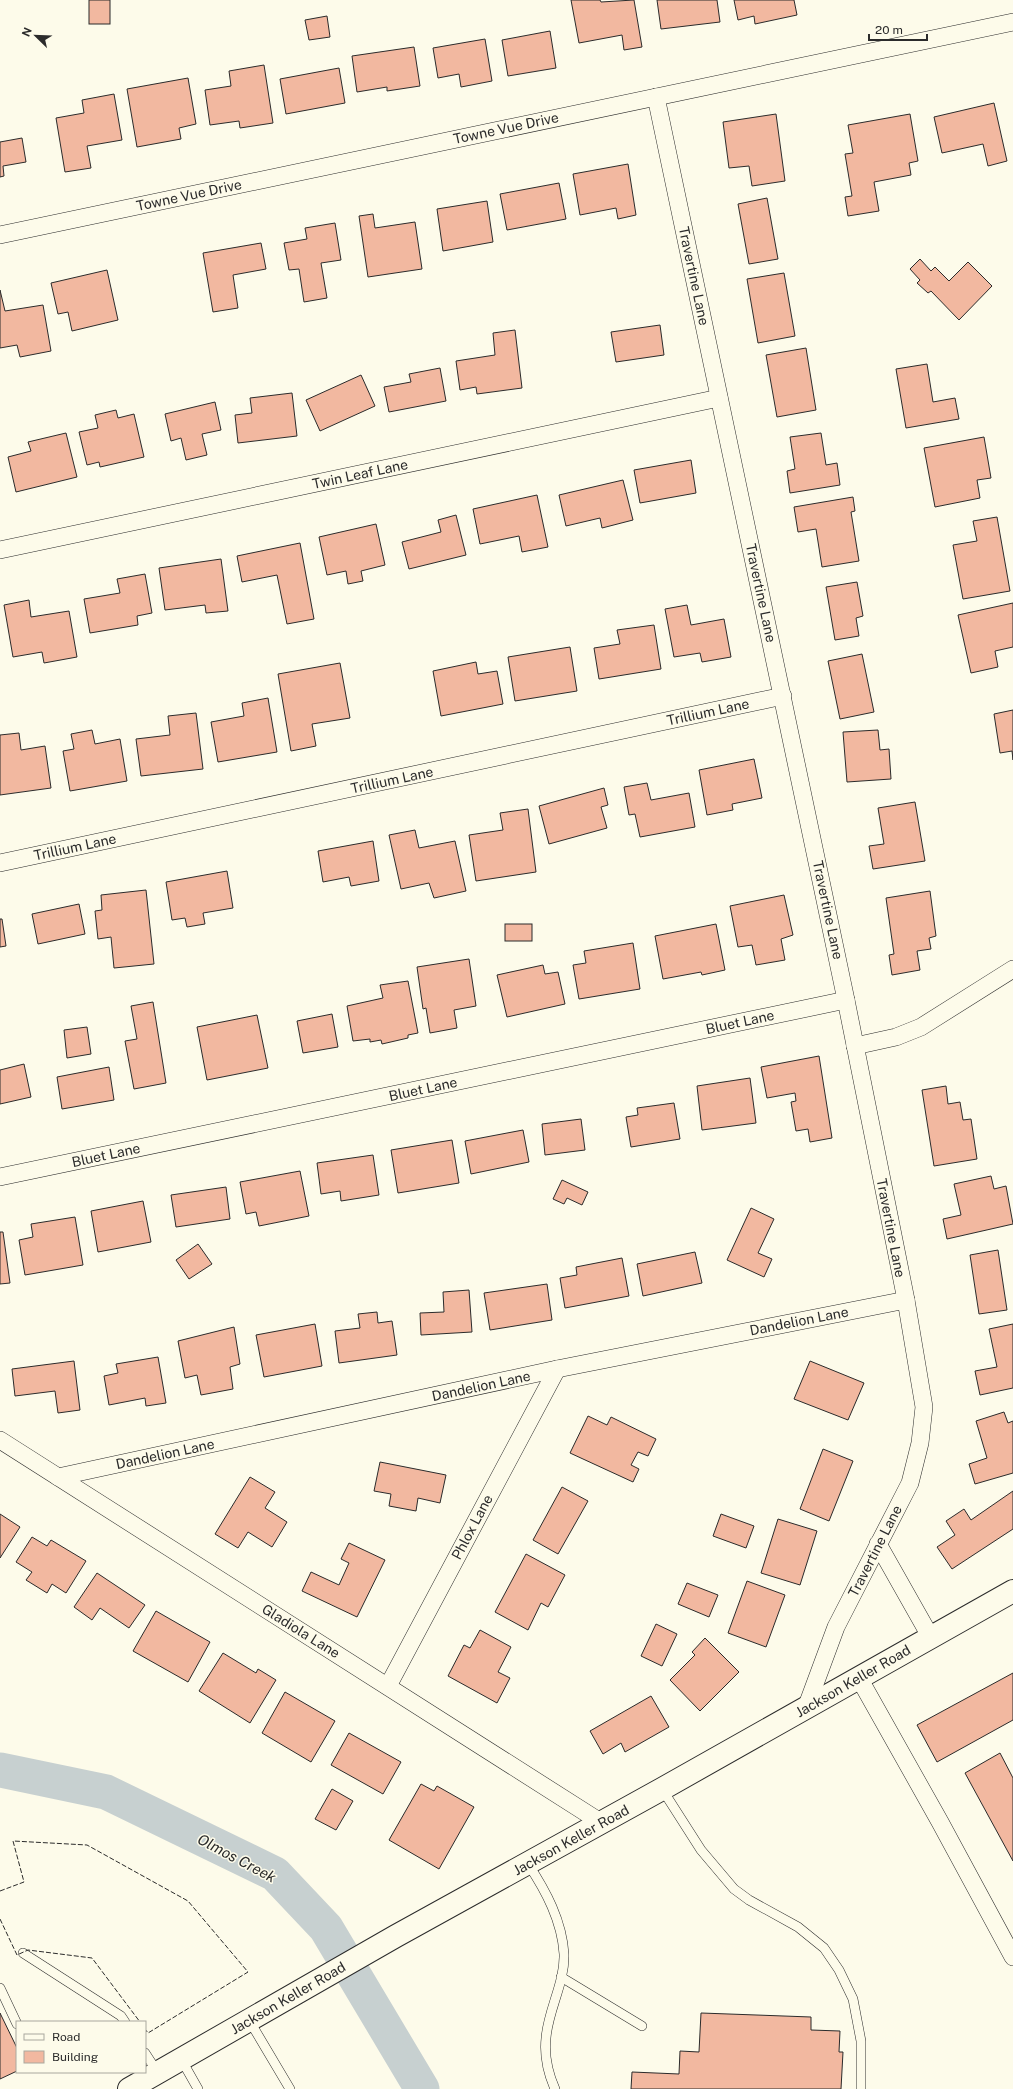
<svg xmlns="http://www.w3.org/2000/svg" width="1013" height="2089" font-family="'Public Sans',sans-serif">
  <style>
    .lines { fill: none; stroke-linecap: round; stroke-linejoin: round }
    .river { stroke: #c7d0d0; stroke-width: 35 }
    .building { fill: #f2b8a0; stroke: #2b2b2b }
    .lane-casing { stroke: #2b2b2b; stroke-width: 10 }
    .street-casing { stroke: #2b2b2b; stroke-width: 18 }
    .secondary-casing { stroke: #2b2b2b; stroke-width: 24 }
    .lane { stroke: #fdfbea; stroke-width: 9 }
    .street { stroke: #fdfbea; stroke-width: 17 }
    .secondary { stroke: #fdfbea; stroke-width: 22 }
    .fence { stroke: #2b2b2b; stroke-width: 1; stroke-dasharray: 5 2; stroke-linecap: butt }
    .labels { text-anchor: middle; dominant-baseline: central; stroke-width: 3; stroke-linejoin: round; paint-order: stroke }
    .street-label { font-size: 14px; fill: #2b2b2b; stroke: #fdfbea }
    .water-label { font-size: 15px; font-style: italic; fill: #2b2b2b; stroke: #fdfbea }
  </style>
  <rect width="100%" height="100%" fill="#fdfbea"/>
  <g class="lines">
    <path class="river" d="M 0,1770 L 106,1792 L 275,1874 L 326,1928 L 422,2089"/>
  </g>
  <g class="building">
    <rect x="89" y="0" width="21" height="24"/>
    <path d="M 571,0 L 600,0 L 601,2 L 634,0 L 642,47 L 624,50 L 622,35 L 579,43 Z"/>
    <path d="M 657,0 L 717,0 L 720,22 L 661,29 Z"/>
    <path d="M 734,0 L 794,0 L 797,15 L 755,24 L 754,16 L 738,20 Z"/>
    <path d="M 327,16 L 330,37 L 309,40 L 305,20 Z"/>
    <path d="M 550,31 L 556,68 L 508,76 L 502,40 Z"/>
    <path d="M 485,39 L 492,81 L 461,87 L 459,74 L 438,78 L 433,48 Z"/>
    <path d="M 414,47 L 420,86 L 387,91 L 387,87 L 357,92 L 352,56 Z"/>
    <path d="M 264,65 L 273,123 L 240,128 L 239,121 L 210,125 L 205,90 L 231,86 L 229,71 Z"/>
    <path d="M 339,68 L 345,103 L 286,114 L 280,79 Z"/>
    <path d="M 188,78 L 196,124 L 179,128 L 181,139 L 137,147 L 127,89 Z"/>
    <path d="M 114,94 L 122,140 L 87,146 L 91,168 L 65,172 L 56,118 L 84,113 L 82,100 Z"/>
    <path d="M 994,103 L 1007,161 L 988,166 L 983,144 L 942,153 L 934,117 Z"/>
    <path d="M 776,114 L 785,181 L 752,186 L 749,166 L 729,168 L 723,122 Z"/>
    <path d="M 910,114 L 918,161 L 909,163 L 911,175 L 874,182 L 879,211 L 848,216 L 845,197 L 852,196 L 845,154 L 853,153 L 848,125 Z"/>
    <path d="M 22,138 L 26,162 L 3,166 L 4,176 L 0,177 L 0,142 Z"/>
    <path d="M 628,164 L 636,215 L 618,219 L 616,208 L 580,215 L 573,174 Z"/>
    <path d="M 559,183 L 566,219 L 507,230 L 500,194 Z"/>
    <path d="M 767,198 L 778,259 L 749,264 L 738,204 Z"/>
    <path d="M 487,201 L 493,242 L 443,251 L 437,209 Z"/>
    <path d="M 373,214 L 375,228 L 415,222 L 422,269 L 368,277 L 359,216 Z"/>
    <path d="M 335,223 L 341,260 L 321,263 L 327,298 L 304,302 L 299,269 L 289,270 L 284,243 L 307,239 L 305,228 Z"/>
    <path d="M 261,243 L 266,269 L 233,275 L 238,308 L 213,312 L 203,253 Z"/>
    <path d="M 920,259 L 931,271 L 935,267 L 949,281 L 968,262 L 992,286 L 959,320 L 931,291 L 928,293 L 917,283 L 920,280 L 910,269 Z"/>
    <path d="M 107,270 L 118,320 L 72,331 L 68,312 L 58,314 L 51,283 Z"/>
    <path d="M 784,273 L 795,336 L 758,343 L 747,279 Z"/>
    <path d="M 0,290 L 5,311 L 43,305 L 51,351 L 20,357 L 17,345 L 0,348 Z"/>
    <path d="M 660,325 L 664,355 L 616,362 L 611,332 Z"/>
    <path d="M 515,330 L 522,388 L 477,394 L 476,387 L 460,390 L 456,361 L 495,355 L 493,333 Z"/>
    <path d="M 806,348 L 816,410 L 777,417 L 766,355 Z"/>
    <path d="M 927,364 L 933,402 L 955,398 L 959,419 L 906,428 L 896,369 Z"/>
    <path d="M 440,368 L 446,401 L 389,412 L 384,387 L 411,382 L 409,374 Z"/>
    <path d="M 361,375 L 375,406 L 320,431 L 306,400 Z"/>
    <path d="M 292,393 L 297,436 L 238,443 L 235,415 L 252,413 L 250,398 Z"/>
    <path d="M 215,402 L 221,430 L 202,434 L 207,455 L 186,460 L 181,438 L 171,441 L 165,414 Z"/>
    <path d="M 116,410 L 118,418 L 134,414 L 144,457 L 100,467 L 99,462 L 87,465 L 79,432 L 98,428 L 95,415 Z"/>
    <path d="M 66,433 L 77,477 L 16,492 L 8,457 L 31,451 L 28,442 Z"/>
    <path d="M 821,433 L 826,465 L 837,463 L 840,485 L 790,493 L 787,471 L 795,469 L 790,437 Z"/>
    <path d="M 984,437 L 991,478 L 977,480 L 980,498 L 935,507 L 924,448 Z"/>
    <path d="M 691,460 L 696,493 L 640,503 L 634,470 Z"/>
    <path d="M 623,480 L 633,520 L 602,528 L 600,518 L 566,526 L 559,495 Z"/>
    <path d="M 537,495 L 548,547 L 522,552 L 519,536 L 480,544 L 473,509 Z"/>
    <path d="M 853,497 L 855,511 L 851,512 L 859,561 L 822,567 L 816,529 L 798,532 L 794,507 Z"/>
    <path d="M 456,515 L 466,555 L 409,569 L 402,542 L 441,532 L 438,520 Z"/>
    <path d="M 997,517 L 1010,591 L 963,599 L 953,545 L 977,541 L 973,521 Z"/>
    <path d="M 376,524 L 385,565 L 361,571 L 363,581 L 348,584 L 346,571 L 327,575 L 319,537 Z"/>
    <path d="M 300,543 L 314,619 L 287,624 L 277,575 L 242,582 L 237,556 Z"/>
    <path d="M 221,559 L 228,611 L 206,613 L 205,605 L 165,610 L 159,568 Z"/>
    <path d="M 145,574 L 152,613 L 137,616 L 138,625 L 90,633 L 84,599 L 120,593 L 117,579 Z"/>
    <path d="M 857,582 L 863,616 L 856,618 L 859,636 L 835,640 L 826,587 Z"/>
    <path d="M 29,600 L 31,617 L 69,611 L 77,657 L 44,663 L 42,652 L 13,657 L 4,605 Z"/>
    <path d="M 1013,603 L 1013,647 L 995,651 L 998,667 L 971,673 L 958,615 Z"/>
    <path d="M 687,605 L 691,625 L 724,619 L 731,657 L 702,662 L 700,653 L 674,657 L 665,609 Z"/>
    <path d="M 654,625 L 661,669 L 599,679 L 594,648 L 620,644 L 617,630 Z"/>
    <path d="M 570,647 L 577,691 L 515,701 L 508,657 Z"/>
    <path d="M 862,654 L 874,712 L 840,719 L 828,661 Z"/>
    <path d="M 476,662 L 478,674 L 497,671 L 503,704 L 441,716 L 433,671 Z"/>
    <path d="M 340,663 L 350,718 L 312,724 L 316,746 L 291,751 L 278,674 Z"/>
    <path d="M 268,698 L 277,752 L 218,762 L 211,722 L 244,716 L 242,703 Z"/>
    <path d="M 1013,710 L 1013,760 L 1012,751 L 1000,753 L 994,714 Z"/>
    <path d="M 196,713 L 203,769 L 141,776 L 136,739 L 170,735 L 168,716 Z"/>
    <path d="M 92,730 L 95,744 L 120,739 L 127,781 L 70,791 L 63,751 L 74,749 L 71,734 Z"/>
    <path d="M 878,730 L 880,750 L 889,749 L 891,779 L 847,782 L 843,732 Z"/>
    <path d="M 19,733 L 21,750 L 45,746 L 51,788 L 0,795 L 0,735 Z"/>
    <path d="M 754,759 L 762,798 L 732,804 L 733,810 L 707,815 L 699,770 Z"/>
    <path d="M 647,783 L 651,800 L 689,793 L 695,827 L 640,837 L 635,814 L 629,815 L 624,787 Z"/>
    <path d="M 604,788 L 608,805 L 601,807 L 607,828 L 549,844 L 539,806 Z"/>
    <path d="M 915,802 L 925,861 L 873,869 L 869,846 L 884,844 L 878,808 Z"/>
    <path d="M 528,809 L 536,872 L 476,881 L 469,835 L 503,830 L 500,813 Z"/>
    <path d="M 415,830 L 419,848 L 455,841 L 466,891 L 434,898 L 429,883 L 401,889 L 389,835 Z"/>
    <path d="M 373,841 L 379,881 L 351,886 L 349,877 L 323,882 L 318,851 Z"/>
    <path d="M 227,871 L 233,908 L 203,913 L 205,924 L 187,927 L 185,918 L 172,920 L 166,882 Z"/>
    <path d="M 146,890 L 154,964 L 114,968 L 111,937 L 98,939 L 95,911 L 102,910 L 101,895 Z"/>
    <path d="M 930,891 L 936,936 L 929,938 L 931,949 L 917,951 L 920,970 L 892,975 L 889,955 L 894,954 L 886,898 Z"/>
    <path d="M 784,895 L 793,935 L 781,939 L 785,960 L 756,965 L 752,945 L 738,947 L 730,906 Z"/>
    <path d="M 79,904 L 85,934 L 38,944 L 32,914 Z"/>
    <path d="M 0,919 L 2,919 L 6,946 L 0,947 Z"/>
    <rect x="505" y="924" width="27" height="17"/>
    <path d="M 716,924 L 725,970 L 702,975 L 701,972 L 663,979 L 655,936 Z"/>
    <path d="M 633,943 L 640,989 L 579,999 L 573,965 L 586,963 L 584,951 Z"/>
    <path d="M 469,959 L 476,1006 L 454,1010 L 457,1028 L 430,1033 L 426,1008 L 423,1009 L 417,967 Z"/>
    <path d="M 543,965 L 545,974 L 558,972 L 565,1004 L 507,1017 L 497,975 Z"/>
    <path d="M 408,981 L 418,1033 L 408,1035 L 408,1038 L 382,1044 L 381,1040 L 370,1042 L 370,1039 L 353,1041 L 347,1006 L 383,998 L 380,985 Z"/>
    <path d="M 153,1002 L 166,1083 L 134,1089 L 125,1041 L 137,1039 L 131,1006 Z"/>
    <path d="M 332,1014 L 338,1047 L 303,1053 L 297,1021 Z"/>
    <path d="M 257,1015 L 268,1068 L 207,1080 L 197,1027 Z"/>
    <path d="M 87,1027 L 91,1054 L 67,1058 L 64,1030 Z"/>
    <path d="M 819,1056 L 832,1138 L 810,1142 L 808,1129 L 796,1131 L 791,1102 L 796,1101 L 795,1093 L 767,1098 L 761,1067 Z"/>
    <path d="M 24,1064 L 31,1097 L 0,1104 L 0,1070 Z"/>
    <path d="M 109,1067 L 114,1100 L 62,1109 L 57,1077 Z"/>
    <path d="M 750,1078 L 756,1123 L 702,1130 L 697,1086 Z"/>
    <path d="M 946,1086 L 948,1104 L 960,1102 L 963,1120 L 971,1119 L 977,1159 L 934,1166 L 922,1090 Z"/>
    <path d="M 674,1103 L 680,1139 L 631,1147 L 626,1117 L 638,1115 L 637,1108 Z"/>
    <path d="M 581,1119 L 585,1150 L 545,1155 L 542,1124 Z"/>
    <path d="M 523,1130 L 529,1162 L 471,1174 L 465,1141 Z"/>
    <path d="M 452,1140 L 459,1183 L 398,1193 L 391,1150 Z"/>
    <path d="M 373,1155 L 379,1195 L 341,1201 L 340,1191 L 321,1194 L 317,1163 Z"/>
    <path d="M 300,1171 L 309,1216 L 259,1226 L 256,1212 L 246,1214 L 240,1182 Z"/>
    <path d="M 991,1176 L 994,1189 L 1006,1186 L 1013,1224 L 947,1239 L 943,1219 L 961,1215 L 954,1184 Z"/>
    <path d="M 562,1180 L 588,1192 L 582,1205 L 567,1198 L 564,1204 L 553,1199 Z"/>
    <path d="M 226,1187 L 230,1219 L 176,1227 L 171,1195 Z"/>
    <path d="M 143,1201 L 151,1242 L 98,1252 L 91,1211 Z"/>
    <path d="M 751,1208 L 774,1219 L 758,1253 L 772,1259 L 764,1277 L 727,1260 Z"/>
    <path d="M 75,1217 L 83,1265 L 25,1275 L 19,1240 L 33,1237 L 31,1224 Z"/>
    <path d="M 0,1232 L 3,1232 L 10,1283 L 0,1284 Z"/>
    <path d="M 198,1244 L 212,1264 L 189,1279 L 176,1260 Z"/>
    <path d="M 998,1250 L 1007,1310 L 979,1314 L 970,1255 Z"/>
    <path d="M 695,1252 L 702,1283 L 643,1296 L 637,1264 Z"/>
    <path d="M 622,1258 L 629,1296 L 565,1308 L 560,1278 L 577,1275 L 576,1267 Z"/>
    <path d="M 547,1284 L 552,1320 L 490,1330 L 484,1293 Z"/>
    <path d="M 469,1290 L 472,1332 L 421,1335 L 420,1313 L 444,1312 L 443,1292 Z"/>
    <path d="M 377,1312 L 378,1323 L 392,1321 L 397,1355 L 339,1363 L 335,1331 L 360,1328 L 358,1314 Z"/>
    <path d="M 315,1324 L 322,1366 L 264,1377 L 256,1335 Z"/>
    <path d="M 1013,1324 L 1013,1388 L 980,1395 L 975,1371 L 997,1367 L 989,1329 Z"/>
    <path d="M 234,1327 L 240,1364 L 230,1367 L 233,1389 L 201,1395 L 197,1375 L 185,1378 L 178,1341 Z"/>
    <path d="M 158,1357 L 166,1403 L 146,1406 L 145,1398 L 109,1405 L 104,1376 L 118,1373 L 116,1364 Z"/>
    <path d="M 74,1361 L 80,1410 L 58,1413 L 55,1391 L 15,1396 L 12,1369 Z"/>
    <path d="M 810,1361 L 864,1383 L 848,1420 L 794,1399 Z"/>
    <path d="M 1004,1412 L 1008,1423 L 1013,1421 L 1013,1473 L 975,1484 L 969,1464 L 987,1458 L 976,1421 Z"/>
    <path d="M 588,1416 L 607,1425 L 611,1417 L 656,1439 L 648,1456 L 638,1452 L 631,1465 L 639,1469 L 633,1482 L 570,1453 Z"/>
    <path d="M 823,1449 L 853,1461 L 829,1521 L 800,1509 Z"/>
    <path d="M 380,1462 L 446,1475 L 440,1503 L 418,1498 L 416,1511 L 389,1506 L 391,1494 L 374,1491 Z"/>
    <path d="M 250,1477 L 275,1492 L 265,1508 L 287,1522 L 272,1547 L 248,1532 L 238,1548 L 215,1534 Z"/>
    <path d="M 562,1487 L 588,1501 L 558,1554 L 533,1540 Z"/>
    <path d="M 1013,1491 L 1013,1529 L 952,1569 L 937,1547 L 955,1535 L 946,1521 L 964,1509 L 971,1520 Z"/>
    <path d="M 0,1514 L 20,1527 L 0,1558 Z"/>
    <path d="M 721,1514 L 754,1526 L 746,1548 L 713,1536 Z"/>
    <path d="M 778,1519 L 817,1531 L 800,1585 L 761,1573 Z"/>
    <path d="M 32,1537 L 47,1546 L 51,1540 L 86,1561 L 66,1593 L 52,1584 L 47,1593 L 26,1580 L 32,1572 L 16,1562 Z"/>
    <path d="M 349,1543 L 385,1560 L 357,1617 L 302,1591 L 311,1572 L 339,1585 L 349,1563 L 341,1559 Z"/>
    <path d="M 526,1554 L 565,1575 L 548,1607 L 541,1603 L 528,1630 L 495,1612 Z"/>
    <path d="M 97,1573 L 145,1605 L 129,1628 L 100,1608 L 92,1620 L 74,1607 Z"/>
    <path d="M 747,1581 L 785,1595 L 766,1647 L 728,1633 Z"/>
    <path d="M 687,1583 L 718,1595 L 709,1617 L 678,1604 Z"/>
    <path d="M 156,1611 L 210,1642 L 188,1682 L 133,1651 Z"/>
    <path d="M 656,1624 L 677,1634 L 662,1666 L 641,1656 Z"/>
    <path d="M 480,1630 L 511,1647 L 498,1672 L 510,1678 L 497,1703 L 448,1676 L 464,1645 L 470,1648 Z"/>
    <path d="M 705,1638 L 739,1672 L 700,1711 L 670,1680 L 695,1655 L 692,1652 Z"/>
    <path d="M 223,1653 L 256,1673 L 258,1669 L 276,1680 L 250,1723 L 199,1691 Z"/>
    <path d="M 1013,1673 L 1013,1720 L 937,1762 L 917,1725 Z"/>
    <path d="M 285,1692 L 335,1721 L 311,1762 L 262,1733 Z"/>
    <path d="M 651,1696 L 669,1727 L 625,1752 L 621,1743 L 603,1754 L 590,1731 Z"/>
    <path d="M 349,1733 L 401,1762 L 383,1794 L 331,1765 Z"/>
    <path d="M 1000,1753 L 1013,1778 L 1013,1861 L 965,1773 Z"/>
    <path d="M 421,1784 L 434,1791 L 437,1786 L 474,1807 L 439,1869 L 389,1840 Z"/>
    <path d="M 332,1789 L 353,1801 L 336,1830 L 315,1819 Z"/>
    <path d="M 0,2013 L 17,2048 L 17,2071 L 0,2079 Z"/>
    <path d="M 701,2013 L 811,2017 L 811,2030 L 840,2031 L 839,2052 L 843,2052 L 841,2089 L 631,2089 L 632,2072 L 679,2074 L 680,2051 L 699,2052 Z"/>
  </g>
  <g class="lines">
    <g class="lane-casing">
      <g id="lane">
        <path d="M 662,1789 L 701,1850 L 734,1889 L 749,1900 L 798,1927 L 824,1948 L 839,1970 L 853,1999 L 861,2041 L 861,2089"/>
        <path d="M 528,1864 C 546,1891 562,1921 564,1954 C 565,1983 548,2010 546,2038 C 544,2056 548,2073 555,2089"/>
        <path d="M 23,1953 L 121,2016 L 125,2022"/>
        <path d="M 561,1977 L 642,2026"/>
        <path d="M 0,1988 L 17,2024"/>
        <path d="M 249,2020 L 290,2089"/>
        <path d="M 145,2053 L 158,2073"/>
        <path d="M 181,2059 L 198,2089"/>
      </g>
    </g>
    <g class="street-casing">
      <g id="street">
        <path d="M 656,97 L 846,1000 L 906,1300 L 924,1407 L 920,1443 L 910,1483 L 836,1627 L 806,1708"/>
        <path d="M 0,235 L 1013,22"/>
        <path d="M 0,550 L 719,398"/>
        <path d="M 0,863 L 783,696"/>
        <path d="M 855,1046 L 896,1037 L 921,1027 L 1013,969"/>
        <path d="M 0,1177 L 846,1000"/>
        <path d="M 0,1440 L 602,1823"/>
        <path d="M 58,1477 L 557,1369 L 906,1300"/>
        <path d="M 878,1544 L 930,1636"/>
        <path d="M 859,1678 L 940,1822 L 1013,1957"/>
        <path d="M 388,1686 L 557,1369"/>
      </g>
    </g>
    <g class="secondary-casing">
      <path id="secondary" d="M 129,2089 L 396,1936 L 662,1789 L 1013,1591"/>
    </g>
    <use href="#lane" class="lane"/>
    <use href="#street" class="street"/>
    <use href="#secondary" class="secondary"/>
    <g class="fence">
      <path d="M 0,1891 L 24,1882 L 13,1841 L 87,1845 L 188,1901 L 248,1972 L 148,2033 L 145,2029"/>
      <path d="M 0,1919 L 17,1955 L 28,1950 L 92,1958 L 140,2022"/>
    </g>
  </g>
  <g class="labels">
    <g class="street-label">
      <text transform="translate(506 128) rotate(-12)">Towne Vue Drive</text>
      <text transform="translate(189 195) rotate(-12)">Towne Vue Drive</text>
      <text transform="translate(694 276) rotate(78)">Travertine Lane</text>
      <text transform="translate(360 474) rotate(-12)">Twin Leaf Lane</text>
      <text transform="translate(761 593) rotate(78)">Travertine Lane</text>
      <text transform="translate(708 712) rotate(-12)">Trillium Lane</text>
      <text transform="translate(392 780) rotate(-12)">Trillium Lane</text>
      <text transform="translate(75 847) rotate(-12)">Trillium Lane</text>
      <text transform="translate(828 910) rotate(78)">Travertine Lane</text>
      <text transform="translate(740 1022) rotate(-12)">Bluet Lane</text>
      <text transform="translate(423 1089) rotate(-12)">Bluet Lane</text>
      <text transform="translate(106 1155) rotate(-12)">Bluet Lane</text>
      <text transform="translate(891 1228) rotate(79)">Travertine Lane</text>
      <text transform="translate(799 1321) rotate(-11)">Dandelion Lane</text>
      <text transform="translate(481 1386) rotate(-12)">Dandelion Lane</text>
      <text transform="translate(165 1454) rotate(-12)">Dandelion Lane</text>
      <text transform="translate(472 1527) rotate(-62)">Phlox Lane</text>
      <text transform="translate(875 1551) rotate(-63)">Travertine Lane</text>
      <text transform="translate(301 1631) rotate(32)">Gladiola Lane</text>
      <text transform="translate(853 1681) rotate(-30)">Jackson Keller Road</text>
      <text transform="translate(571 1840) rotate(-29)">Jackson Keller Road</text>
      <text transform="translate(288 1998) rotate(-30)">Jackson Keller Road</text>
    </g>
    <g class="water-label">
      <text transform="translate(237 1858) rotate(28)">Olmos Creek</text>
    </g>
  </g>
  <rect x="16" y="2021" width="130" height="52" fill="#fdfbea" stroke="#a9a89e"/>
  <rect x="24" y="2034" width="20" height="6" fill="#fdfbea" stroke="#a9a89e"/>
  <text x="52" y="2041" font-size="12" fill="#2b2b2b">Road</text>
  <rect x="24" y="2051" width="20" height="12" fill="#f2b8a0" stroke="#a9a89e"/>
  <text x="52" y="2061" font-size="12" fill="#2b2b2b">Building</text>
  <g transform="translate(36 36) rotate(293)" stroke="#fdfbea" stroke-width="3" paint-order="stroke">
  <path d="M0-3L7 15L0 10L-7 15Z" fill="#2b2b2b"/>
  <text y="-6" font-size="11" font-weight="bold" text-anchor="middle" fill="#2b2b2b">N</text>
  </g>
  <path d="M869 34v6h58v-6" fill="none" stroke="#2b2b2b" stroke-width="2"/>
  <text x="875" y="34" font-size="12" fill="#2b2b2b" stroke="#fdfbea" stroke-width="3" paint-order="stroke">20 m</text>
</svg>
